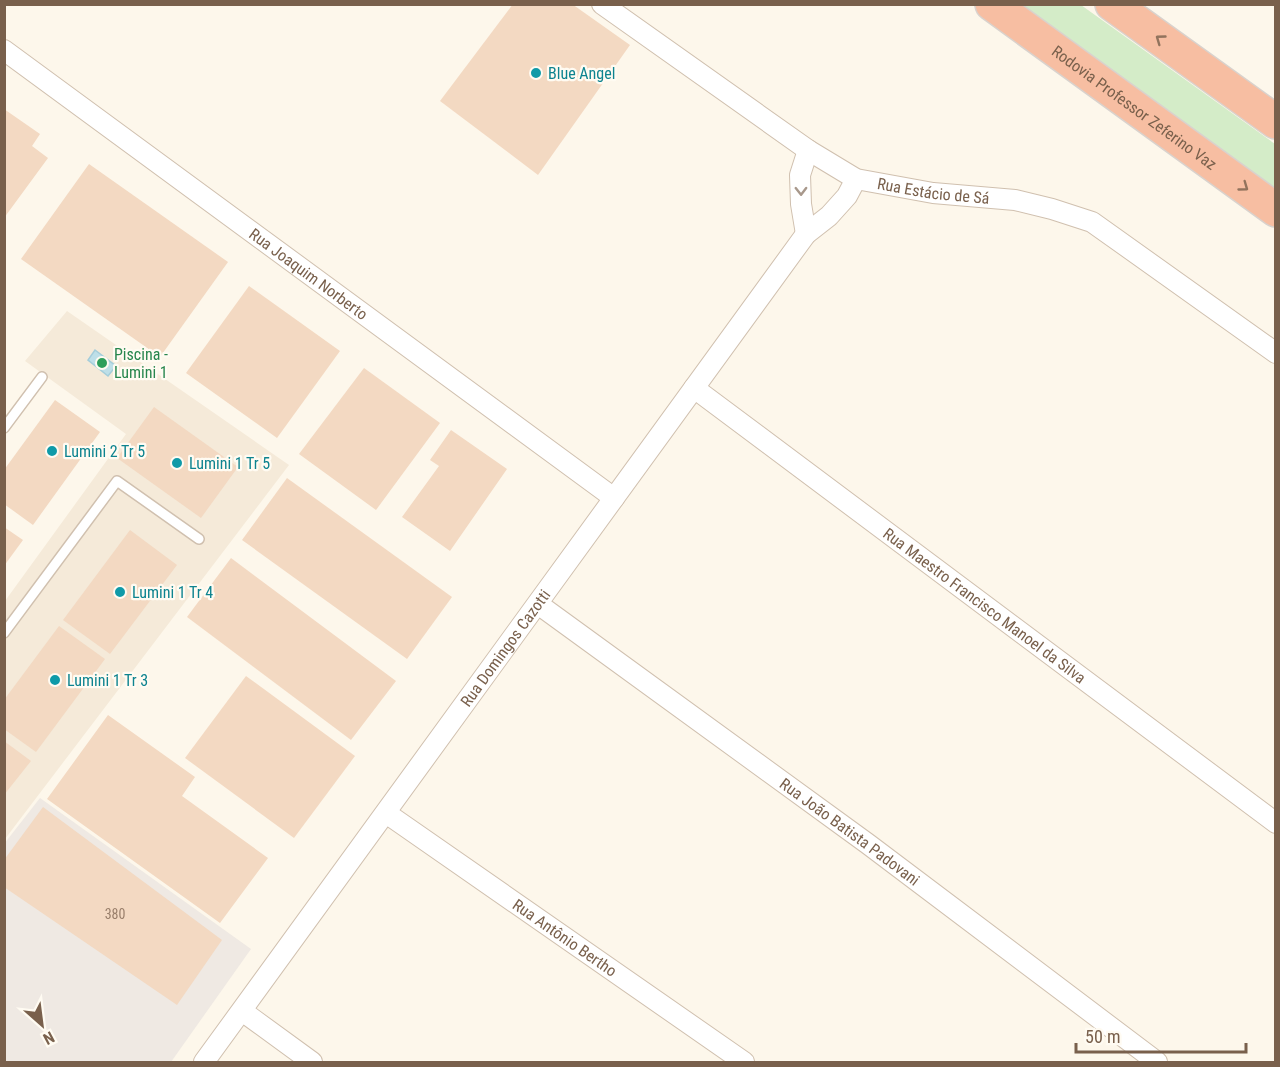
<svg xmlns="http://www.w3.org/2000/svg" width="1280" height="1067" font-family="'Roboto Condensed',sans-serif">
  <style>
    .residential { fill: #f5ead9 }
    .industrial { fill: #efe9e3 }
    .green { fill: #d4ecc8 }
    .water { fill: #bedfe8; stroke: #a4cdda; stroke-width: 1.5 }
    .building { fill: #f3d9c2 }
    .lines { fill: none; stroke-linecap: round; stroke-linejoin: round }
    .lane-casing { stroke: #d0c0af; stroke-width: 12 }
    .street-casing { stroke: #d0c0af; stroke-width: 22 }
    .highway-casing { stroke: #d9d2cd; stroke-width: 36 }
    .lane { stroke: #fff; stroke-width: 9 }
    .street { stroke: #fff; stroke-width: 20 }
    .highway { stroke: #f7bea2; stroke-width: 33 }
    .oneway { stroke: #92735d }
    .oneway2 { stroke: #a8988b }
    .culture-dot { fill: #0f9aa8; stroke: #fffbf2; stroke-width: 2 }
    .leisure-dot { fill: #2e9e5b; stroke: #fffbf2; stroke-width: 2 }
    .labels { text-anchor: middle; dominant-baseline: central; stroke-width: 4.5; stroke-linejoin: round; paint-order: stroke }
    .number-label { font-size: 14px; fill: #987e6a }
    .culture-label { font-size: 16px; fill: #0d838f; stroke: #fffbf2; text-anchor: start }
    .street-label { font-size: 16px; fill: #79604c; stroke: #fffbf2 }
    .leisure-label { font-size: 16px; fill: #27864d; stroke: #fffbf2; text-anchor: start }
  </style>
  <rect width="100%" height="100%" fill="#fdf7eb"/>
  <path class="residential" d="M 67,311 L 289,465 L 5,839 L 5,601 L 126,434 L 25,361 Z"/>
  <path class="industrial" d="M 40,798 L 251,949 L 171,1062 L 5,1062 L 4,844 Z"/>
  <path class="green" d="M 1017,5 L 1081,5 L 1275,144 L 1275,189 Z"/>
  <path class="water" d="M 95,350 L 116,366 L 108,376 L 88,360 Z"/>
  <g class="building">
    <path d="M 513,4 L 572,4 L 630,45 L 538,175 L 440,101 Z"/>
    <path d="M 4,109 L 40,134 L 32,146 L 48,158 L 4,218 Z"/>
    <path d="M 89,164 L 228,262 L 160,357 L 21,259 Z"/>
    <path d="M 249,286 L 340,351 L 277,438 L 186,373 Z"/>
    <path d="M 364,368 L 440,423 L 376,510 L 299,454 Z"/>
    <path d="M 55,400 L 100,432 L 33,525 L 4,504 L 4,470 Z"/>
    <path d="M 154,407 L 238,467 L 201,518 L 117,458 Z"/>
    <path d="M 451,430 L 507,469 L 450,551 L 402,517 L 439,466 L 430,460 Z"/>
    <path d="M 287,478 L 452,597 L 407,659 L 242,540 Z"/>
    <path d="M 4,527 L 23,540 L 4,566 Z"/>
    <path d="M 130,530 L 177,565 L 110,654 L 63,620 Z"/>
    <path d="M 231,558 L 396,681 L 351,740 L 187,617 Z"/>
    <path d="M 59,626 L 105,659 L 36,752 L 4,729 L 4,700 Z"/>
    <path d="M 246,676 L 355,756 L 294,838 L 185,758 Z"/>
    <path d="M 108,715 L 195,777 L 182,796 L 268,858 L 220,923 L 47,799 Z"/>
    <path d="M 4,741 L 31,761 L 4,795 Z"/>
    <path d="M 43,807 L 222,940 L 177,1005 L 4,887 L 4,860 Z"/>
  </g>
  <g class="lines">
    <g class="lane-casing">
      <g id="lane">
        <path d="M 4,428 L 42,377"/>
        <path d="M 4,633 L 117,481 L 199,539"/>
      </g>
    </g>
    <g class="street-casing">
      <g id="street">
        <path id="s1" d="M 602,4 L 808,150 L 856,179 L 933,193 L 1015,200 L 1052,209 L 1092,222 L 1276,353"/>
        <path id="s2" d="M 4,50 L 614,498"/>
        <path d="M 806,234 L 801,204 L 800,175 L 808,150"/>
        <path id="s3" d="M 694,388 L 1276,823"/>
        <path id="s4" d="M 538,604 L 868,844 L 1157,1062"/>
        <path id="s5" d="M 386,813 L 744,1062"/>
        <path d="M 242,1011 L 312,1062"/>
        <path id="s6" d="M 204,1062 L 806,234 L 829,216 L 847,196 L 856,179"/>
      </g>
    </g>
    <g class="highway-casing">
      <g id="highway">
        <path id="s7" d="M 992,4 L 1276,210"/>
        <path d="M 1112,4 L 1276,122"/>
      </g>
    </g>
    <use href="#lane" class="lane"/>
    <use href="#street" class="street"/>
    <use href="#highway" class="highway"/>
  </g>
  <defs><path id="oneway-chevron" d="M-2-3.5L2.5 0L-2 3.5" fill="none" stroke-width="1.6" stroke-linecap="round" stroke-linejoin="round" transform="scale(1.5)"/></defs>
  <g class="oneway">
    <use href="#oneway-chevron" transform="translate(1160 39) rotate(-144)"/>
    <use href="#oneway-chevron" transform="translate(1244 187) rotate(36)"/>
  </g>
  <use class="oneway2" href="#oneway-chevron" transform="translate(801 191) rotate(89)"/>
  <g class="culture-dot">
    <circle cx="536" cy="73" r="6"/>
    <circle cx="52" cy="451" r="6"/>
    <circle cx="177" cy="463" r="6"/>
    <circle cx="120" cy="592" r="6"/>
    <circle cx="55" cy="680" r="6"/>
  </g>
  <circle class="leisure-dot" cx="102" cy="363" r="6"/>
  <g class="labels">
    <g class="number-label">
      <text x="115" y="914">380</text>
    </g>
    <g class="culture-label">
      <text x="548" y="73">Blue Angel</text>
      <text x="64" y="451">Lumini 2 Tr 5</text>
      <text x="189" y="463">Lumini 1 Tr 5</text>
      <text x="132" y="592">Lumini 1 Tr 4</text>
      <text x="67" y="680">Lumini 1 Tr 3</text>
    </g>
    <g class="street-label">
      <text stroke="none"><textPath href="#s7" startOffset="176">Rodovia Professor Zeferino Vaz</textPath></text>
      <text stroke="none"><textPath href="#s1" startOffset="387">Rua Estácio de Sá</textPath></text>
      <text stroke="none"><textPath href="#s2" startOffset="378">Rua Joaquim Norberto</textPath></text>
      <text stroke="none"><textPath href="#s3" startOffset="363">Rua Maestro Francisco Manoel da Silva</textPath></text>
      <text stroke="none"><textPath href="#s6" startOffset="512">Rua Domingos Cazotti</textPath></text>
      <text stroke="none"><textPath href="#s4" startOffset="386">Rua João Batista Padovani</textPath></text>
      <text stroke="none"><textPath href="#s5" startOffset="218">Rua Antônio Bertho</textPath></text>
    </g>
    <g class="leisure-label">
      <text x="114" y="354">Piscina -<tspan x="114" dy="18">Lumini 1</tspan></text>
    </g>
  </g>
  <rect width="1280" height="1067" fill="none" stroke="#79604c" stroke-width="12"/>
  <g transform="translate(42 1025) rotate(152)" stroke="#fffbf2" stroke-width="4.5" paint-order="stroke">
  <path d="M0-4.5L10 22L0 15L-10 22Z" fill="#79604c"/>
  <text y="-9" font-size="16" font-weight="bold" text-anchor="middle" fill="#79604c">N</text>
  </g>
  <path d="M1076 1043v9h170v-9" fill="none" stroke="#79604c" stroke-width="3"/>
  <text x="1085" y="1043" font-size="18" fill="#79604c" stroke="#fffbf2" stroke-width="4.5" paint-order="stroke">50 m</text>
</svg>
